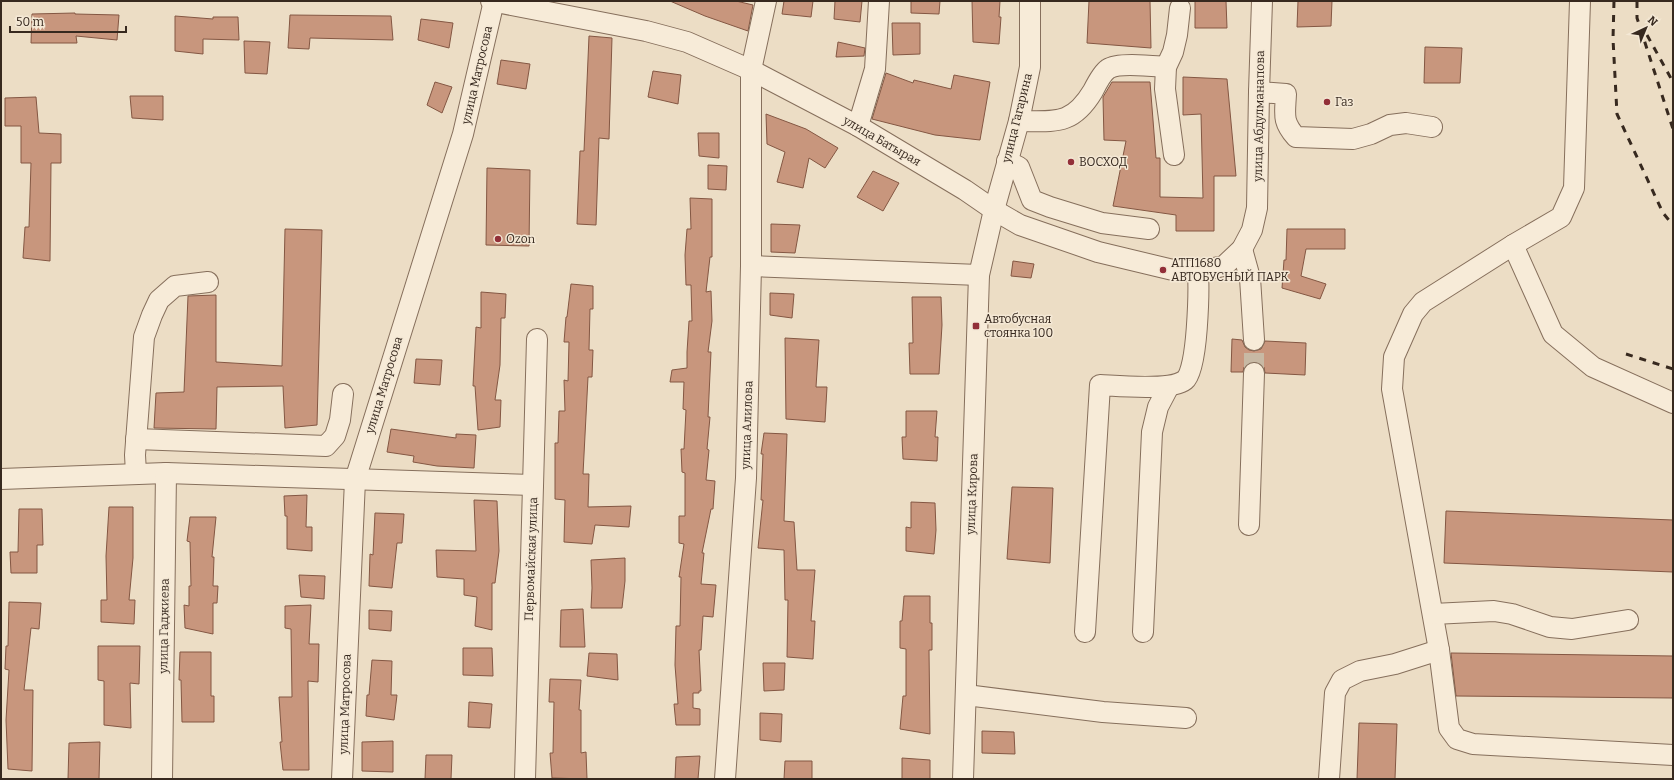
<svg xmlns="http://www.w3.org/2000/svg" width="1674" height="780" font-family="Bitter,serif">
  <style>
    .building { fill: #c8967d; stroke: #845743 }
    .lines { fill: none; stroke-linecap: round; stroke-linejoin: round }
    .minor-tunnel { stroke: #c8b9a4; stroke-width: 20; stroke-dasharray: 20 10; stroke-linecap: butt }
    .minor-casing { stroke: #866f5c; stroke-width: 22 }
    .minor { stroke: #f7ebd8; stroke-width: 20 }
    .rail { stroke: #37291f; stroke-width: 3; stroke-dasharray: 7 7; stroke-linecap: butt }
    .poi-dot { fill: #922f38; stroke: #f4e8d5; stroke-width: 1.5 }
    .labels { text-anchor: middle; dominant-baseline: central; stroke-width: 3; stroke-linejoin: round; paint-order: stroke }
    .street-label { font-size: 12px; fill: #37291f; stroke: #f4e8d5 }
    .poi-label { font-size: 12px; fill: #37291f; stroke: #f4e8d5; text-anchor: start }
  </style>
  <rect width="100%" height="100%" fill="#ecddc5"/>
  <g class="building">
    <path d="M 670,1 L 736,1 L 753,5 L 748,31 L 705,16 Z"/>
    <path d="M 784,1 L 813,1 L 811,17 L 782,14 Z"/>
    <path d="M 835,1 L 862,1 L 860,22 L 834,19 Z"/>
    <path d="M 911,1 L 940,1 L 939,14 L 911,13 Z"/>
    <path d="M 972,1 L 1000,1 L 999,17 L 1001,17 L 999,44 L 973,42 Z"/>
    <path d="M 1089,1 L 1150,1 L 1151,48 L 1087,43 Z"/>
    <path d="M 1195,1 L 1226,1 L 1227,28 L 1195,28 Z"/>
    <path d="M 1298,1 L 1332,1 L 1331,26 L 1297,27 Z"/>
    <path d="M 75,13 L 75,14 L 119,15 L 117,40 L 76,36 L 77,43 L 31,43 L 32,14 Z"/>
    <path d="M 290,15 L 391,16 L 393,40 L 310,38 L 309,49 L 288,48 Z"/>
    <path d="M 175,16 L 213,19 L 213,17 L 238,17 L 239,40 L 203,39 L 203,54 L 175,51 Z"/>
    <path d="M 421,19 L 453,23 L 449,48 L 418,40 Z"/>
    <path d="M 892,23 L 920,23 L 920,54 L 893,55 Z"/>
    <path d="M 589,36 L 612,38 L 609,139 L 599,138 L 596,225 L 577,224 L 580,151 L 584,151 Z"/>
    <path d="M 244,41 L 270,42 L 267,74 L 245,73 Z"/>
    <path d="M 838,42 L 865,48 L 864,56 L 836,57 Z"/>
    <path d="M 1425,47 L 1462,48 L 1460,83 L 1424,83 Z"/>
    <path d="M 501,60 L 530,64 L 526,89 L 497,84 Z"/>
    <path d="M 653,71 L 681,75 L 678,104 L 648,97 Z"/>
    <path d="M 886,73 L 913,83 L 914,80 L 951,89 L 954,75 L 990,82 L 980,140 L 935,135 L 872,119 Z"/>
    <path d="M 1183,77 L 1227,79 L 1236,176 L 1214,176 L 1214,231 L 1176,231 L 1176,215 L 1113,206 L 1126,141 L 1104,140 L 1103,97 L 1112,82 L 1150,82 L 1156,158 L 1160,158 L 1160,197 L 1203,198 L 1201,114 L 1183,115 Z"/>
    <path d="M 435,82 L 452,87 L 442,113 L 427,105 Z"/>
    <path d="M 130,96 L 163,96 L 163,120 L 132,118 Z"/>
    <path d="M 36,97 L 39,133 L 61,134 L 61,163 L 51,163 L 50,261 L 23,258 L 25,227 L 29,227 L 31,163 L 21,163 L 21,126 L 5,126 L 5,98 Z"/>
    <path d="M 766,114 L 806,129 L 838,148 L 825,168 L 809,158 L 803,188 L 777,182 L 785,152 L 767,144 Z"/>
    <path d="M 698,133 L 719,133 L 719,158 L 699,156 Z"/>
    <path d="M 708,165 L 727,166 L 726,190 L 708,189 Z"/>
    <path d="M 487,168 L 530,170 L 529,246 L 486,245 Z"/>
    <path d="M 873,171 L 899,183 L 883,211 L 857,197 Z"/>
    <path d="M 690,198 L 712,199 L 712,257 L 710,257 L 706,292 L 711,291 L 712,321 L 708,352 L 711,352 L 708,417 L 710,417 L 707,449 L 709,450 L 706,480 L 715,481 L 713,509 L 711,509 L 702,553 L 704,553 L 701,584 L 716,585 L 713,617 L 703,616 L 701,650 L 699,650 L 701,691 L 699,691 L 699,693 L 693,693 L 693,708 L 700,709 L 700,725 L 676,725 L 674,704 L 678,704 L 675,665 L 676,626 L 680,626 L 681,577 L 679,577 L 684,544 L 679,543 L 679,516 L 685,516 L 685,473 L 682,472 L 681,449 L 684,449 L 686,410 L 683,409 L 684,382 L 670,382 L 672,370 L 687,368 L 687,352 L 689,321 L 692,321 L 691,285 L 686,285 L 685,255 L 687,229 L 691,229 Z"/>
    <path d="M 771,224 L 800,225 L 795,253 L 771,252 Z"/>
    <path d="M 285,229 L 322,230 L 317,425 L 285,428 L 283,386 L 217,387 L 216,429 L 154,428 L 156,393 L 184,392 L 188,296 L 216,295 L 216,362 L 282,366 Z"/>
    <path d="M 1287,229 L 1345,229 L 1345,249 L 1306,249 L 1301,276 L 1326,284 L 1320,299 L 1282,288 L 1284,260 L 1286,260 Z"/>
    <path d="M 1013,261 L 1034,264 L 1031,278 L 1011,276 Z"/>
    <path d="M 571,284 L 593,286 L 593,309 L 590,309 L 589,350 L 593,350 L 592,377 L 588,377 L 583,474 L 589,474 L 588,507 L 631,506 L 629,527 L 595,525 L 592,544 L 564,542 L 565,500 L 555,499 L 555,443 L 558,443 L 559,411 L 565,411 L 564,380 L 568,381 L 569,342 L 564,342 L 566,317 L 567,317 Z"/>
    <path d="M 481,292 L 506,294 L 505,318 L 501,318 L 500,365 L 495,400 L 501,400 L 500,427 L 478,430 L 475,386 L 473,386 L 476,327 L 481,328 Z"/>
    <path d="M 770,293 L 794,294 L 792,318 L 770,315 Z"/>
    <path d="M 912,297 L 941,297 L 942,325 L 939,374 L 910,374 L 909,343 L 913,343 Z"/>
    <path d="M 785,338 L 819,340 L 816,387 L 827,387 L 825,422 L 786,419 Z"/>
    <path d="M 1232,339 L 1242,340 L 1245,347 L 1249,350 L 1254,351 L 1261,349 L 1265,341 L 1306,343 L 1305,375 L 1265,373 L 1264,367 L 1260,363 L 1255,362 L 1248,363 L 1244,367 L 1243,372 L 1231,372 Z"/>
    <path d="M 416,359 L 442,360 L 440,385 L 414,383 Z"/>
    <path d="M 906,411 L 937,411 L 935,437 L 938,437 L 937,461 L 903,459 L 902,437 L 906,437 Z"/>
    <path d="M 391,429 L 456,438 L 456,434 L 476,435 L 474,468 L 437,466 L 413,462 L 414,456 L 387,452 Z"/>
    <path d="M 764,433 L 787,434 L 784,521 L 794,522 L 797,570 L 815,570 L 811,621 L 815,621 L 813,659 L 787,657 L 788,600 L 785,600 L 784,550 L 758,548 L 763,500 L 761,500 L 763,454 L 761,454 Z"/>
    <path d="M 1012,487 L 1053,488 L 1050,563 L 1007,559 Z"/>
    <path d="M 307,495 L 306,527 L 312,527 L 312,551 L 287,549 L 287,516 L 285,516 L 284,496 Z"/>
    <path d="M 474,500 L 497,501 L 499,551 L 495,583 L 492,583 L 492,630 L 475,626 L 477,597 L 464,595 L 464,579 L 437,577 L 436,550 L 476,551 Z"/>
    <path d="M 911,502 L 935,503 L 936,530 L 934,554 L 906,551 L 906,527 L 911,528 Z"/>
    <path d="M 109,507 L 133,507 L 133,558 L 129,600 L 135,600 L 134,624 L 101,622 L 101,600 L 107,600 L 106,556 Z"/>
    <path d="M 19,509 L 42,509 L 43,545 L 37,545 L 37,573 L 11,573 L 10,552 L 18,552 Z"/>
    <path d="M 1446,511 L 1673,520 L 1673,572 L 1444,563 Z"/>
    <path d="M 375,513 L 404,514 L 402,543 L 397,543 L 392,588 L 369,586 L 370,554 L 373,555 Z"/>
    <path d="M 190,517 L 216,517 L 212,557 L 214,557 L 213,586 L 218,586 L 217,603 L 213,603 L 213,634 L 185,628 L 184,605 L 189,606 L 189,586 L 191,586 L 190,542 L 187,541 Z"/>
    <path d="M 625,558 L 625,581 L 622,608 L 591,608 L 592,588 L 591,560 Z"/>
    <path d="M 299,575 L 325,576 L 324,599 L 301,597 Z"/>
    <path d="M 904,596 L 930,596 L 930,623 L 932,623 L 932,650 L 929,650 L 930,734 L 900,729 L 903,696 L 906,696 L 906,649 L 900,648 L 900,621 L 902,621 Z"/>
    <path d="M 9,602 L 41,603 L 39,629 L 31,628 L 24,690 L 33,690 L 32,771 L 8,769 L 6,720 L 9,670 L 5,669 L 6,646 L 8,646 Z"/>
    <path d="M 311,605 L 309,644 L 319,644 L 318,682 L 308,681 L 309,770 L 283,770 L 280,742 L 282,742 L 279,697 L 292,697 L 291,629 L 285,628 L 285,606 Z"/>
    <path d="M 583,609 L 585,647 L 560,647 L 561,610 Z"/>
    <path d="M 369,610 L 392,611 L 391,631 L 369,629 Z"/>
    <path d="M 98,646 L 140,646 L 139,684 L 130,683 L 131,728 L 104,725 L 104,681 L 98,680 Z"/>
    <path d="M 463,648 L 492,648 L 493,676 L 463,675 Z"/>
    <path d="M 180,652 L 211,652 L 211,696 L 214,696 L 214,722 L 182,722 L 181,680 L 179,680 Z"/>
    <path d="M 589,653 L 617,654 L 618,680 L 587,676 Z"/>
    <path d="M 1451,653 L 1673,656 L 1673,698 L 1456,696 Z"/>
    <path d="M 372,660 L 392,661 L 391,695 L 397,695 L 394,720 L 366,716 L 367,695 L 369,695 Z"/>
    <path d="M 763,663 L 785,663 L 784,690 L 764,691 Z"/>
    <path d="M 550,679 L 581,680 L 579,710 L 581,710 L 581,753 L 586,752 L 587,779 L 552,778 L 550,753 L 553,753 L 554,702 L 549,702 Z"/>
    <path d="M 469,702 L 492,704 L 490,728 L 468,727 Z"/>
    <path d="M 760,713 L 782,714 L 781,742 L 760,740 Z"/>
    <path d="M 1359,723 L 1397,724 L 1395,779 L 1357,779 Z"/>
    <path d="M 982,731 L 1014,732 L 1015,754 L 982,753 Z"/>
    <path d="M 393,741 L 393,772 L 362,771 L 362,742 Z"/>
    <path d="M 100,742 L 99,779 L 68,779 L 69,743 Z"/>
    <path d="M 426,755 L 452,755 L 451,779 L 425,779 Z"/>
    <path d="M 700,756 L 698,779 L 675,779 L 676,757 Z"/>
    <path d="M 902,758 L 930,760 L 930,779 L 902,779 Z"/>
    <path d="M 785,761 L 812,761 L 812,779 L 784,779 Z"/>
  </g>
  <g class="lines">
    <path class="minor-tunnel" d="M 1254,373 L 1254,340"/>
    <g class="minor-casing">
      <g id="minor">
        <path d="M 491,1 L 646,31 L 687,42 L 751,70 L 858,126 L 965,190 L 994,210 L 1020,225 L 1098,252 L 1173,270 L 1198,271 L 1224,266 L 1242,249 L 1252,230 L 1257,208 L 1259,92 L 1262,1"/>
        <path d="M 1580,1 L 1574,188 L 1561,217 L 1513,245 L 1553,334 L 1593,367 L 1673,403"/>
        <path d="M 1259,92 L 1286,94 C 1285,115 1282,121 1296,137 L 1353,139 L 1371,134 L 1390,125 L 1406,123 L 1432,127"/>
        <path d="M 1019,121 C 1055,121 1072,126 1093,91 C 1096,85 1102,73 1108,69 C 1118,62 1153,66 1166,67"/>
        <path d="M 858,126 L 875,69 L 879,1"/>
        <path d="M 1174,155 L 1165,89 L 1166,67 L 1173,52 L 1177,35 L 1180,8"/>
        <path d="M 1007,161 L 1019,167 L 1032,200 L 1050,207 L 1102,223 L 1149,229"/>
        <path d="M 1513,245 L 1423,302 L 1413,314 L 1394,357 L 1392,389 L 1439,650 L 1449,728 L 1457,739 L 1473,744 L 1673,755"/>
        <path d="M 1242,249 L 1250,278 L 1254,340"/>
        <path d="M 751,266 L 979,275"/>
        <path d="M 136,439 L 326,446 L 335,436 L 340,420 L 343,394"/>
        <path d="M 136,473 L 135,455 L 144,337 L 152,315 L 159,300 L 175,286 L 208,282"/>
        <path d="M 1,479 L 166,473 L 533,485"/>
        <path d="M 1249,525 L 1254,373"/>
        <path d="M 1433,614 L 1494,611 L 1512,614 L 1550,627 L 1572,629 L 1628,620"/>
        <path d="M 1085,632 L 1100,385 C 1120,386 1171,391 1185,380 C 1198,370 1199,289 1198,271"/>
        <path d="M 1143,632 L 1152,432 L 1158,407 L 1169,386"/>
        <path d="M 966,695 L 1103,712 L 1186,718"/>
        <path d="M 162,779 L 166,473"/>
        <path d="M 342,779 L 355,480 L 463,134 L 494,1"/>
        <path d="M 525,779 L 537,339"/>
        <path d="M 725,779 L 746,478 L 751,266 L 751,70 L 766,1"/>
        <path d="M 963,779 L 979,275 L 994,210 L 1019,121 L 1030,67 L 1030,1"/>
        <path d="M 1329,779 L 1335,693 L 1342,680 L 1360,671 L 1395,664 L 1439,650"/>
      </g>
    </g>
    <use href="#minor" class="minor"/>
    <g class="rail">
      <path d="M 1614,1 L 1613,39 L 1617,114 L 1663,213 L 1673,225"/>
      <path d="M 1637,1 L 1637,18 L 1673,129"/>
      <path d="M 1647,35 L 1673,82"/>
      <path d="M 1626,354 L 1673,369"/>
    </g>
  </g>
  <g class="poi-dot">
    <circle cx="1327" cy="102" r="4"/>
    <circle cx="1071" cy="162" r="4"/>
    <circle cx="498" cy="239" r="4"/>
    <circle cx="1163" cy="270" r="4"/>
    <rect x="972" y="322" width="8" height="8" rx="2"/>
  </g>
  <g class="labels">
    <g class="street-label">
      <text transform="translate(477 75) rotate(-77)">улица Матросова</text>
      <text transform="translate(1259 116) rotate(-89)">улица Абдулманапова</text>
      <text transform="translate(1017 118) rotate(-76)">улица Гагарина</text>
      <text transform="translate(882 141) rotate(30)">улица Батырая</text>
      <text transform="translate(384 385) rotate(-73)">улица Матросова</text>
      <text transform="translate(747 425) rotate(-88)">улица Алилова</text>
      <text transform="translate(972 494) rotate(-88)">улица Кирова</text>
      <text transform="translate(531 559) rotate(-88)">Первомайская улица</text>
      <text transform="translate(164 626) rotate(-89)">улица Гаджиева</text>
      <text transform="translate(345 704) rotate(-88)">улица Матросова</text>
    </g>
    <g class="poi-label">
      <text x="1335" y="102">Газ</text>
      <text x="1079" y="162">ВОСХОД</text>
      <text x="506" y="239">Ozon</text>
      <text x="1171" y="263">АТП1680<tspan x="1171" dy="14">АВТОБУСНЫЙ ПАРК</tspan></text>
      <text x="984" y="319">Автобусная<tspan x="984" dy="14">стоянка 100</tspan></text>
    </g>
  </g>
  <rect width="1674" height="780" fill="none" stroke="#37291f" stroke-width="4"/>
  <g transform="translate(1646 28) rotate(44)" stroke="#f4e8d5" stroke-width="3" paint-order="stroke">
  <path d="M0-3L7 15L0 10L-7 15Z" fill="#37291f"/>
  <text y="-6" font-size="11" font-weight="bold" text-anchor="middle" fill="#37291f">N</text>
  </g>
  <path d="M10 26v6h116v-6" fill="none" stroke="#37291f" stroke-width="2"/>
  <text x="16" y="26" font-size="12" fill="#37291f" stroke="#f4e8d5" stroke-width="3" paint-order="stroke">50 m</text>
</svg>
